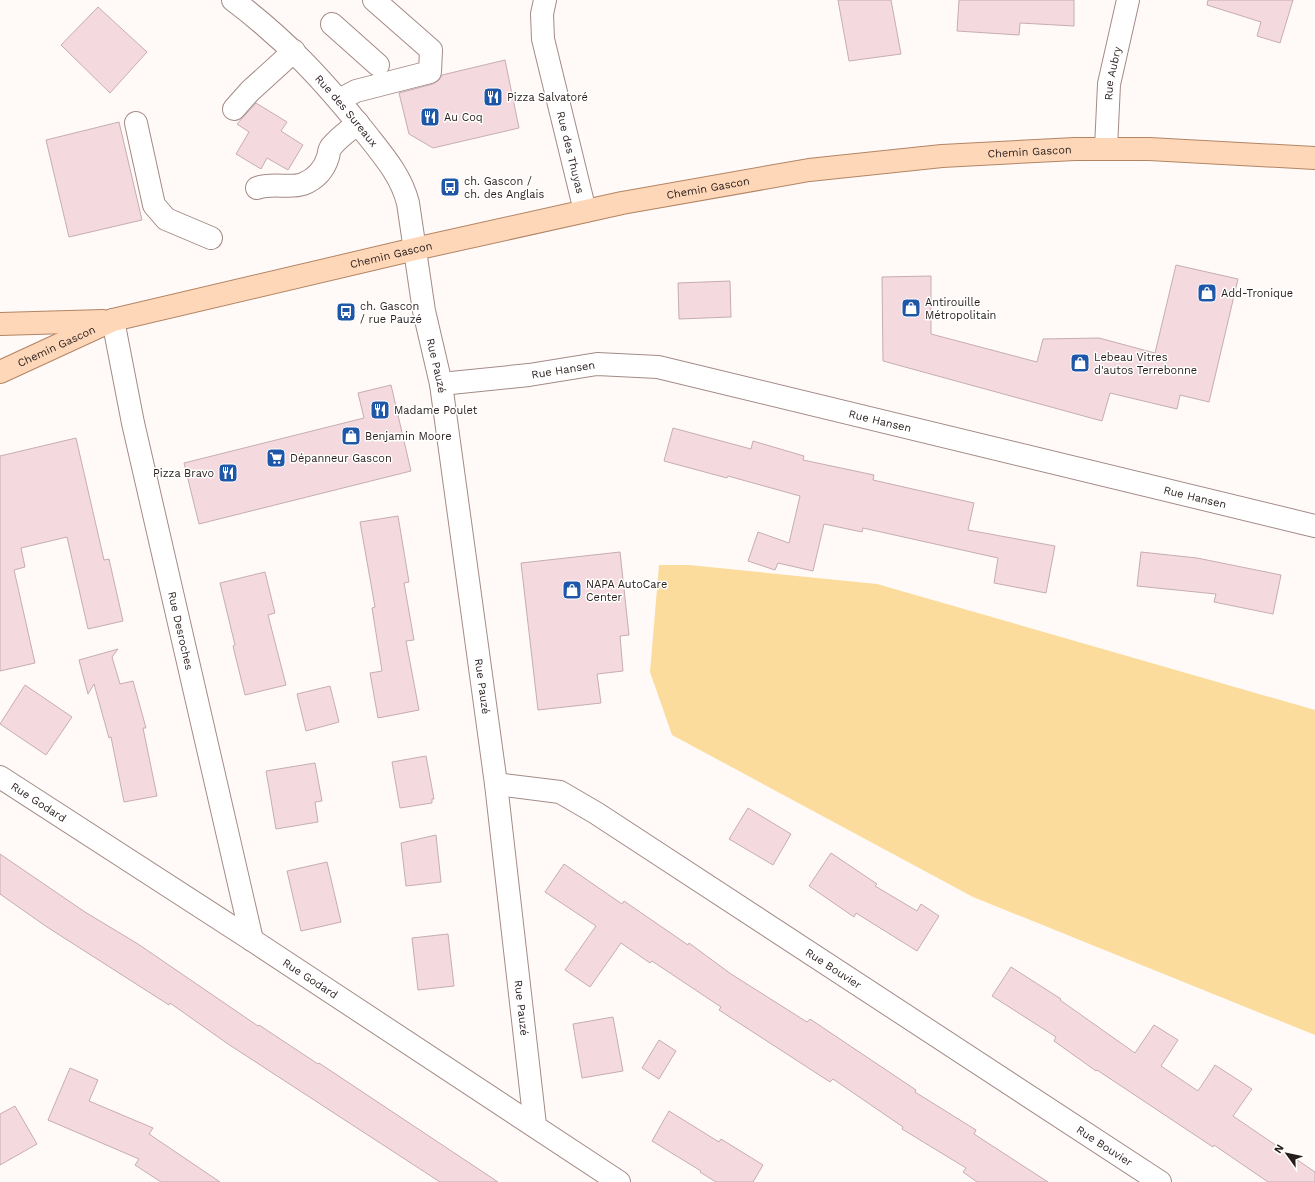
<svg xmlns="http://www.w3.org/2000/svg" width="1315" height="1182" font-family="'Work Sans',sans-serif">
  <style>
    .green { fill: #fbdc9c }
    .building { fill: #f4d9de; stroke: #c6adb1 }
    .lines { fill: none; stroke-linecap: round; stroke-linejoin: round }
    .minor-casing { stroke: #a38b86; stroke-width: 24 }
    .major-casing { stroke: #b28564; stroke-width: 24 }
    .minor { stroke: #fff; stroke-width: 22 }
    .major { stroke: #fed7b9; stroke-width: 22 }
    .labels { text-anchor: middle; dominant-baseline: central; stroke-width: 3; stroke-linejoin: round; paint-order: stroke }
    .street-label { font-size: 11px; fill: #261d1b; stroke: #fff }
    .poi-label { font-size: 11px; fill: #261d1b; stroke: #fff; text-anchor: start }
  </style>
  <rect width="100%" height="100%" fill="#fffaf8"/>
  <path class="green" d="M 659,565 L 689,565 L 877,584 L 1315,710 L 1315,1035 L 973,897 L 672,735 L 650,672 Z"/>
  <g class="building">
    <path d="M 838,0 L 891,0 L 901,54 L 849,61 Z"/>
    <path d="M 959,0 L 1074,0 L 1074,26 L 1020,23 L 1019,35 L 957,31 Z"/>
    <path d="M 1208,0 L 1293,0 L 1280,43 L 1257,36 L 1261,22 L 1207,5 Z"/>
    <path d="M 98,7 L 147,52 L 110,93 L 61,45 Z"/>
    <path d="M 505,60 L 519,128 L 433,148 L 409,134 L 399,93 L 433,84 L 439,80 L 442,75 Z"/>
    <path d="M 256,103 L 287,122 L 281,131 L 303,145 L 288,170 L 267,158 L 261,169 L 236,154 L 249,132 L 237,124 Z"/>
    <path d="M 119,122 L 142,220 L 69,237 L 46,140 Z"/>
    <path d="M 1176,265 L 1238,279 L 1209,402 L 1180,395 L 1177,409 L 1110,393 L 1102,421 L 883,361 L 882,277 L 931,276 L 931,334 L 1037,362 L 1043,339 L 1099,338 L 1155,353 Z"/>
    <path d="M 730,281 L 731,317 L 679,319 L 678,283 Z"/>
    <path d="M 391,385 L 411,471 L 199,524 L 184,463 L 364,418 L 358,393 Z"/>
    <path d="M 673,428 L 751,449 L 753,441 L 804,456 L 803,460 L 874,475 L 873,480 L 974,503 L 968,530 L 1055,546 L 1046,593 L 994,583 L 998,558 L 863,528 L 862,532 L 824,524 L 813,571 L 778,563 L 775,570 L 748,561 L 758,532 L 789,543 L 800,496 L 728,476 L 727,478 L 664,461 Z"/>
    <path d="M 76,438 L 104,560 L 109,559 L 123,621 L 88,629 L 67,537 L 21,548 L 25,567 L 14,570 L 35,663 L 0,671 L 0,456 Z"/>
    <path d="M 398,516 L 409,582 L 404,583 L 414,640 L 406,641 L 419,710 L 378,718 L 370,673 L 382,671 L 372,608 L 375,607 L 360,522 Z"/>
    <path d="M 620,552 L 629,635 L 620,636 L 623,671 L 597,674 L 601,703 L 538,710 L 521,563 Z"/>
    <path d="M 1141,552 L 1197,558 L 1281,575 L 1273,614 L 1214,602 L 1216,594 L 1137,586 Z"/>
    <path d="M 265,572 L 275,613 L 268,615 L 286,685 L 245,695 L 233,646 L 235,645 L 220,583 Z"/>
    <path d="M 118,649 L 112,657 L 120,684 L 133,681 L 146,728 L 143,728 L 157,796 L 124,802 L 111,737 L 109,738 L 94,684 L 88,694 L 79,660 Z"/>
    <path d="M 25,685 L 72,717 L 46,755 L 0,724 Z"/>
    <path d="M 330,686 L 339,722 L 306,731 L 297,694 Z"/>
    <path d="M 426,756 L 434,799 L 432,799 L 432,803 L 400,808 L 392,762 Z"/>
    <path d="M 315,763 L 322,801 L 315,802 L 318,822 L 276,829 L 266,771 Z"/>
    <path d="M 748,808 L 791,834 L 773,865 L 729,839 Z"/>
    <path d="M 436,835 L 441,882 L 406,886 L 401,843 Z"/>
    <path d="M 831,853 L 877,884 L 875,886 L 917,911 L 921,904 L 939,916 L 917,951 L 856,913 L 854,917 L 809,886 Z"/>
    <path d="M 0,854 L 85,912 L 138,944 L 258,1026 L 259,1025 L 318,1064 L 319,1063 L 498,1182 L 440,1182 L 228,1044 L 170,1003 L 169,1005 L 47,927 L 0,894 Z"/>
    <path d="M 327,862 L 341,922 L 301,931 L 287,871 Z"/>
    <path d="M 564,864 L 622,904 L 624,901 L 688,945 L 689,943 L 731,974 L 807,1022 L 810,1019 L 916,1090 L 915,1092 L 976,1130 L 974,1134 L 1048,1182 L 977,1182 L 963,1172 L 966,1168 L 902,1129 L 903,1127 L 833,1079 L 830,1082 L 719,1010 L 721,1007 L 652,961 L 650,963 L 621,943 L 590,987 L 565,970 L 596,926 L 545,892 Z"/>
    <path d="M 448,934 L 454,986 L 418,990 L 412,938 Z"/>
    <path d="M 1011,967 L 1061,999 L 1060,1000 L 1135,1053 L 1154,1025 L 1178,1040 L 1161,1066 L 1198,1091 L 1215,1065 L 1252,1089 L 1233,1116 L 1315,1172 L 1315,1182 L 1268,1182 L 1214,1145 L 1213,1147 L 1097,1070 L 1096,1071 L 1054,1041 L 1056,1037 L 992,996 Z"/>
    <path d="M 613,1017 L 623,1071 L 582,1078 L 573,1024 Z"/>
    <path d="M 659,1040 L 676,1051 L 659,1079 L 642,1068 Z"/>
    <path d="M 70,1068 L 98,1080 L 89,1101 L 153,1128 L 149,1134 L 220,1182 L 161,1182 L 135,1165 L 139,1159 L 48,1120 Z"/>
    <path d="M 15,1106 L 37,1144 L 0,1165 L 0,1114 Z"/>
    <path d="M 669,1111 L 719,1142 L 721,1139 L 763,1165 L 753,1182 L 716,1182 L 700,1172 L 701,1171 L 652,1141 Z"/>
  </g>
  <g class="lines">
    <g class="minor-casing">
      <g id="minor">
        <path id="s1" d="M 233,0 C 286,40 323,80 364,131 C 382,154 401,175 408,203 L 424,311 L 441,384 L 496,784 L 535,1125"/>
        <path id="s2" d="M 545,0 L 542,14 L 543,39 L 585,211"/>
        <path d="M 332,24 L 378,65"/>
        <path d="M 339,100 L 356,91 L 430,72 L 431,50 L 374,0"/>
        <path d="M 234,109 L 250,91 L 294,51"/>
        <path d="M 136,123 L 154,205 L 166,219 L 211,238"/>
        <path id="s3" d="M 1106,148 L 1109,84 L 1128,0"/>
        <path d="M 257,188 C 273,182 289,189 303,184 C 316,179 324,170 328,157 C 329,153 329,148 332,146 C 339,137 350,130 358,123"/>
        <path id="s4" d="M 113,320 L 133,423 L 252,940"/>
        <path id="s5" d="M 441,384 L 529,375 L 597,364 L 658,367 L 1315,526"/>
        <path id="s6" d="M 0,777 L 252,940 L 619,1182"/>
        <path id="s7" d="M 496,784 L 560,792 L 596,813 L 1160,1182"/>
      </g>
    </g>
    <g class="major-casing">
      <g id="major">
        <path d="M 0,324 L 103,321"/>
        <path id="s8" d="M 0,372 L 113,320 L 415,249 L 622,203 L 809,170 L 942,156 L 1075,149 L 1149,149 L 1315,158"/>
      </g>
    </g>
    <use href="#minor" class="minor"/>
    <use href="#major" class="major"/>
  </g>
  <defs>
    <g id="restaurant-square" transform="scale(1)"><rect x="-9" y="-9" width="18" height="18" rx="4" fill="#1e56a8" stroke="#fff"/><path d="M-5-6h1v4h1v-4h1v4h1v-4h1v5L-1.5 .5V6h-2V.5L-5-1ZM5-6V6H3V1.5H1.5Q1.5-4 5-6Z" fill="#fff"/></g>
    <g id="bus-square" transform="scale(1)"><rect x="-9" y="-9" width="18" height="18" rx="4" fill="#1e56a8" stroke="#fff"/><path d="M-5-6H5V4H4V6H2V4H-2V6H-4V4H-5ZM-3.5-4V0h7V-4ZM-3.5 1.2v1.5H-2V1.2ZM2 1.2v1.5H3.5V1.2Z" fill="#fff"/></g>
    <g id="shop-square" transform="scale(1)"><rect x="-9" y="-9" width="18" height="18" rx="4" fill="#1e56a8" stroke="#fff"/><path d="M-5-2.5h2.3a2.7 3.5 0 0 1 5.4 0H5L5.5 6h-11ZM-1.5-2.5h3a1.5 2.3 0 0 0-3 0Z" fill="#fff"/></g>
    <g id="supermarket-square" transform="scale(1)"><rect x="-9" y="-9" width="18" height="18" rx="4" fill="#1e56a8" stroke="#fff"/><path d="M-6-5.5h2.5l.6 2H6L4.5 2H-2.5L-4.4-4H-6ZM-1.5 3.2a1.3 1.3 0 1 0 .1 0ZM3 3.2a1.3 1.3 0 1 0 .1 0Z" fill="#fff"/></g>
  </defs>
  <g fill-rule="evenodd">
    <use href="#restaurant-square" x="493" y="97"/>
    <use href="#restaurant-square" x="430" y="117"/>
    <use href="#bus-square" x="450" y="187"/>
    <use href="#shop-square" x="1207" y="293"/>
    <use href="#shop-square" x="911" y="308"/>
    <use href="#bus-square" x="346" y="312"/>
    <use href="#shop-square" x="1080" y="363"/>
    <use href="#restaurant-square" x="380" y="410"/>
    <use href="#shop-square" x="351" y="436"/>
    <use href="#supermarket-square" x="276" y="458"/>
    <use href="#restaurant-square" x="228" y="473"/>
    <use href="#shop-square" x="572" y="590"/>
  </g>
  <g class="labels">
    <g class="street-label">
      <text stroke="none"><textPath href="#s3" startOffset="75">Rue Aubry</textPath></text>
      <text stroke="none"><textPath href="#s1" startOffset="159">Rue des Sureaux</textPath></text>
      <text stroke="none"><textPath href="#s8" startOffset="1058">Chemin Gascon</textPath></text>
      <text stroke="none"><textPath href="#s2" startOffset="156">Rue des Thuyas</textPath></text>
      <text stroke="none"><textPath href="#s8" startOffset="734">Chemin Gascon</textPath></text>
      <text stroke="none"><textPath href="#s8" startOffset="410">Chemin Gascon</textPath></text>
      <text stroke="none"><textPath href="#s8" startOffset="62">Chemin Gascon</textPath></text>
      <text stroke="none"><textPath href="#s1" startOffset="436">Rue Pauzé</textPath></text>
      <text stroke="none"><textPath href="#s5" startOffset="123">Rue Hansen</textPath></text>
      <text stroke="none"><textPath href="#s5" startOffset="447">Rue Hansen</textPath></text>
      <text stroke="none"><textPath href="#s5" startOffset="771">Rue Hansen</textPath></text>
      <text stroke="none"><textPath href="#s4" startOffset="318">Rue Desroches</textPath></text>
      <text stroke="none"><textPath href="#s1" startOffset="760">Rue Pauzé</textPath></text>
      <text stroke="none"><textPath href="#s6" startOffset="46">Rue Godard</textPath></text>
      <text stroke="none"><textPath href="#s7" startOffset="390">Rue Bouvier</textPath></text>
      <text stroke="none"><textPath href="#s6" startOffset="370">Rue Godard</textPath></text>
      <text stroke="none"><textPath href="#s1" startOffset="1084">Rue Pauzé</textPath></text>
      <text stroke="none"><textPath href="#s7" startOffset="714">Rue Bouvier</textPath></text>
    </g>
    <g class="poi-label">
      <text x="507" y="97">Pizza Salvatoré</text>
      <text x="444" y="117">Au Coq</text>
      <text x="464" y="181">ch. Gascon /<tspan x="464" dy="13">ch. des Anglais</tspan></text>
      <text x="1221" y="293">Add-Tronique</text>
      <text x="925" y="302">Antirouille<tspan x="925" dy="13">Métropolitain</tspan></text>
      <text x="360" y="306">ch. Gascon<tspan x="360" dy="13">/ rue Pauzé</tspan></text>
      <text x="1094" y="357">Lebeau Vitres<tspan x="1094" dy="13">d'autos Terrebonne</tspan></text>
      <text x="394" y="410">Madame Poulet</text>
      <text x="365" y="436">Benjamin Moore</text>
      <text x="290" y="458">Dépanneur Gascon</text>
      <text x="214" y="473" text-anchor="end">Pizza Bravo</text>
      <text x="586" y="584">NAPA AutoCare<tspan x="586" dy="13">Center</tspan></text>
    </g>
  </g>
  <g transform="translate(1287 1154) rotate(303)" stroke="#ffffff" stroke-width="3" paint-order="stroke">
  <path d="M0-3L7 15L0 10L-7 15Z" fill="#261d1b"/>
  <text y="-6" font-size="11" font-weight="bold" text-anchor="middle" fill="#261d1b">N</text>
  </g>
</svg>
